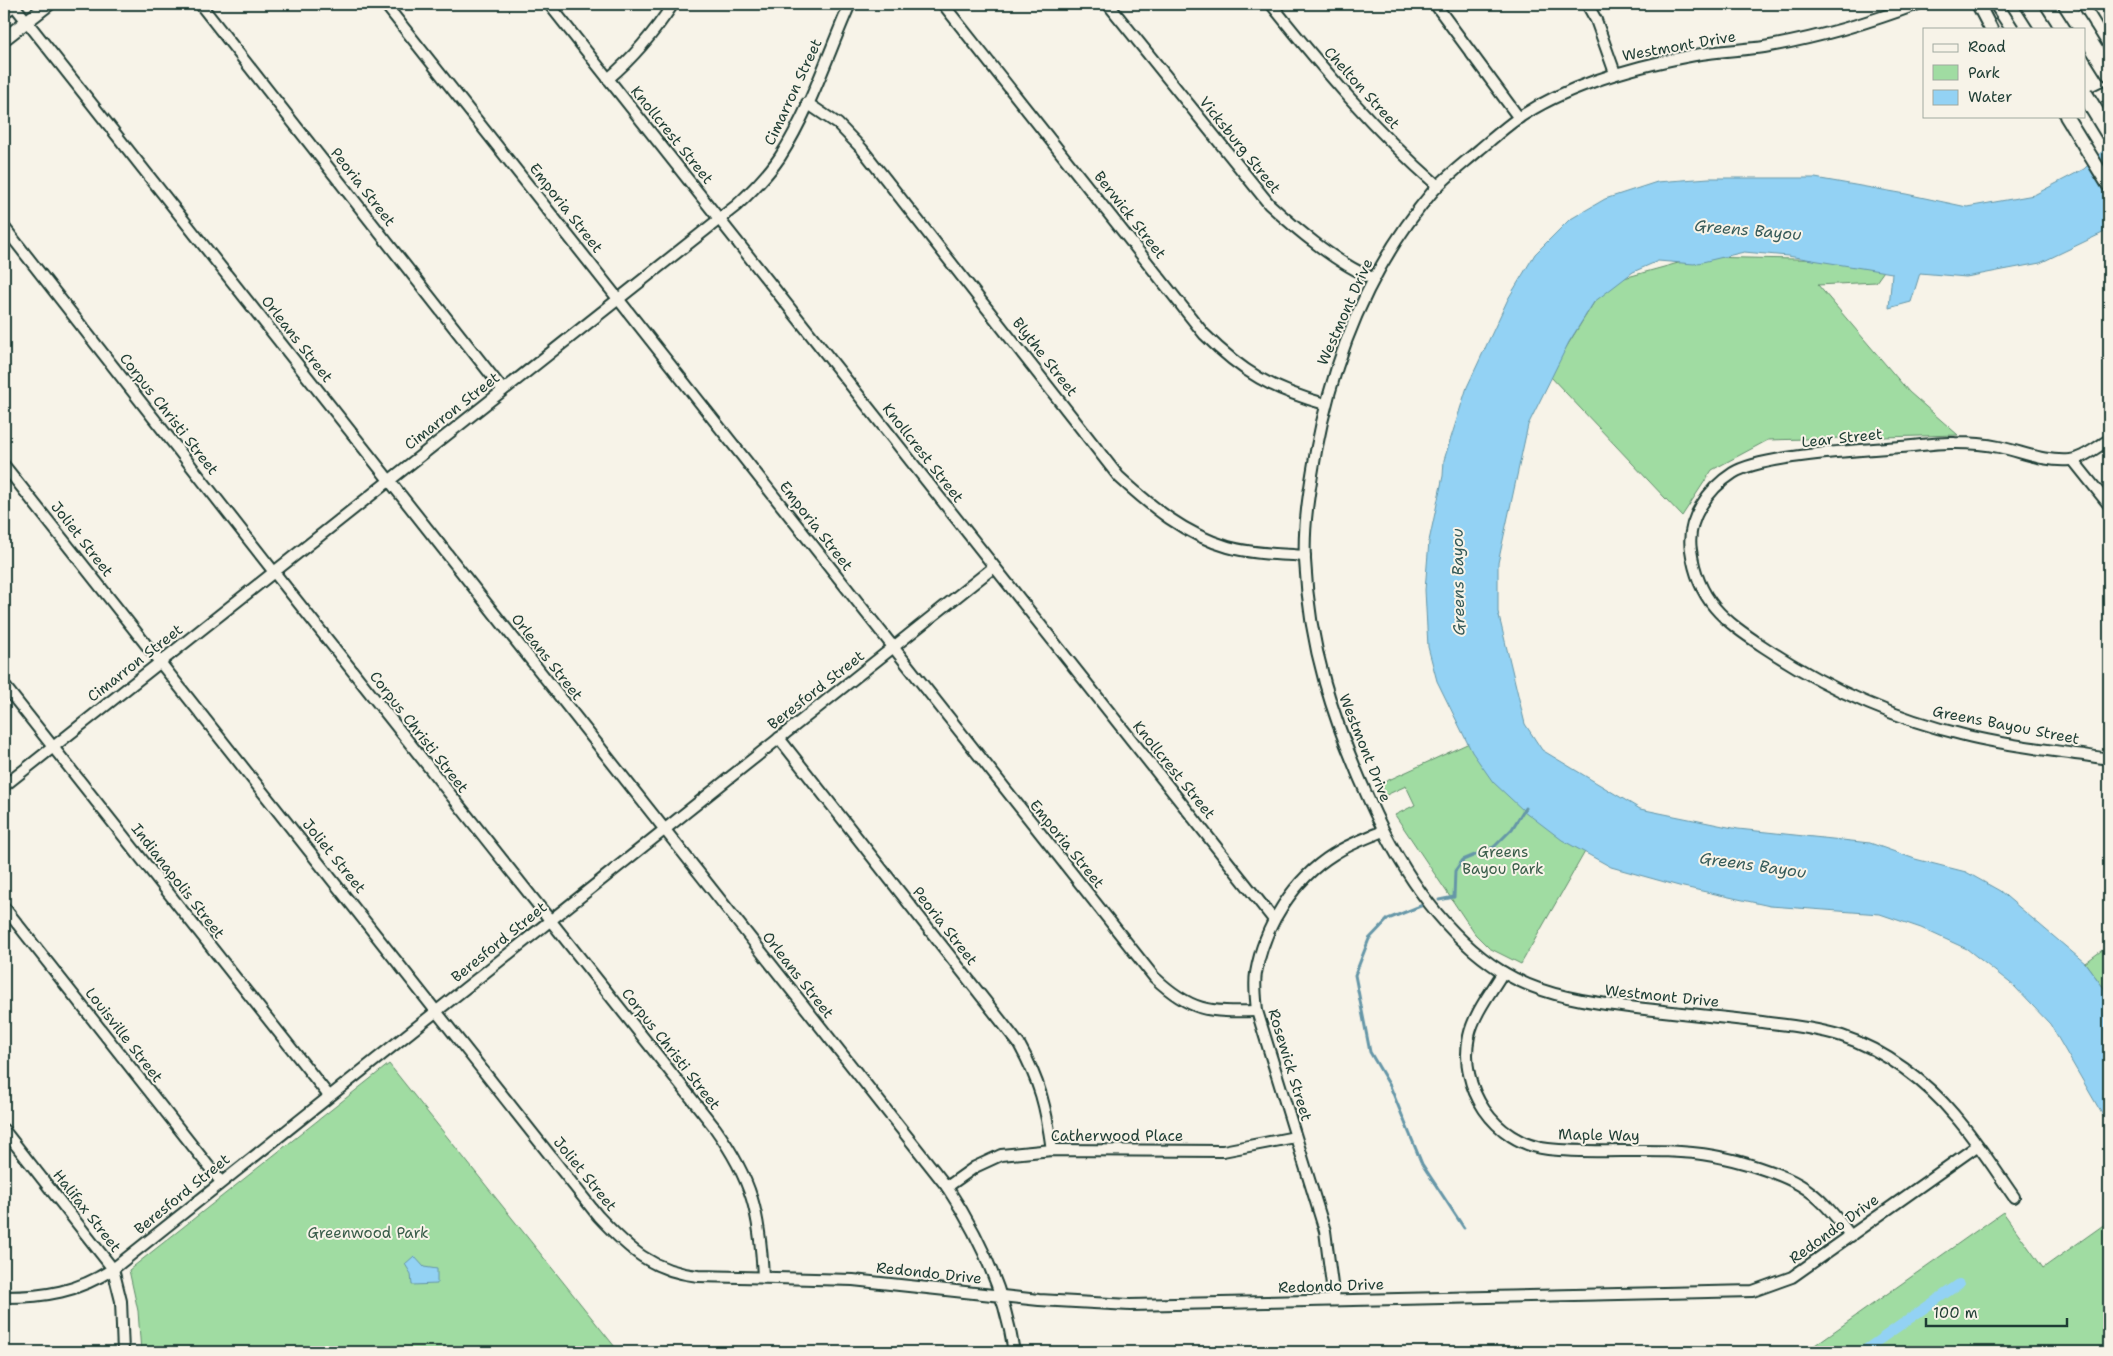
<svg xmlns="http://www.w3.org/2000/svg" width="2113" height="1356" font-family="'Shantell Sans',sans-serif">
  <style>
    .green { fill: #a0dca2; stroke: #608c6b }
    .water { fill: #93d2f4; stroke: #6596a7 }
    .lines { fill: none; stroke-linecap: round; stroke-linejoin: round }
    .stream { stroke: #6596a7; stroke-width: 3 }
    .canal { stroke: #93d2f4; stroke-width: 10 }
    .minor-casing { stroke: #1f3d34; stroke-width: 14 }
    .major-casing { stroke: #1f3d34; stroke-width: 16 }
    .highway-casing { stroke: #1f3d34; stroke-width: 19 }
    .minor { stroke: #f7f3e8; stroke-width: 10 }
    .major { stroke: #f7f3e8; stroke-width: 12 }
    .highway { stroke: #f7f3e8; stroke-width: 15 }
    .highway-bridge-casing { stroke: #1f3d34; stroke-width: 19; stroke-linecap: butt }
    .highway-bridge { stroke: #f7f3e8; stroke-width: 15 }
    .labels { text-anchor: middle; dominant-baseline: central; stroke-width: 4; stroke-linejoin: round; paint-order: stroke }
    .street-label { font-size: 15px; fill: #1f3d34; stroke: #f7f3e8 }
    .park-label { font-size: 15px; fill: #395d4a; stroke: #f7f3e8 }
    .water-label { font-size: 16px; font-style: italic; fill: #365b5a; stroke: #f7f3e8 }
  </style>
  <rect width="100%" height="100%" fill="#f7f3e8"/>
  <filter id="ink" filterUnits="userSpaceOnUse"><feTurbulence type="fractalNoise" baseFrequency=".02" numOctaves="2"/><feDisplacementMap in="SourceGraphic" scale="10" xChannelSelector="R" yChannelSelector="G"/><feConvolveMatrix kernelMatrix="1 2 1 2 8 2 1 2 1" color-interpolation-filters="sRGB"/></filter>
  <g filter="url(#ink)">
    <g class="green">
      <path d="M 1700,257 L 1891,261 L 1876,282 L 1818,285 L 1909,392 L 1958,435 L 1768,440 L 1712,470 L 1682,516 L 1549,375 L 1606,283 Z"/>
      <path d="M 1478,739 L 1590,843 L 1521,964 L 1489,948 L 1475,934 L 1395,815 L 1415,805 L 1406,786 L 1384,796 L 1380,784 Z"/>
      <path d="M 2109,945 L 2109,995 L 2085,963 Z"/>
      <path d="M 389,1064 L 619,1352 L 141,1352 L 138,1311 L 129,1270 Z"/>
      <path d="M 2003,1212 L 2043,1268 L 2109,1221 L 2109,1352 L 1805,1352 Z"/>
      <path d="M 886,1347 L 909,1352 L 696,1352 Z"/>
    </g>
    <g class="water">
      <path d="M 2109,145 L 2109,230 L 2040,263 L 1966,277 L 1920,273 L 1911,302 L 1889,308 L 1892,273 L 1788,256 L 1744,252 L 1694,264 L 1658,261 L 1633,272 L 1594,302 L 1569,342 L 1528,425 L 1498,563 L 1498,612 L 1525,724 L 1542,750 L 1640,809 L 1738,829 L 1870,843 L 1915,859 L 1966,872 L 2000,891 L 2085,963 L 2109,995 L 2109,1126 L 2050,1024 L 2014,986 L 1967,949 L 1921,928 L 1880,914 L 1770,906 L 1679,886 L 1611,867 L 1562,840 L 1524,811 L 1493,782 L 1472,752 L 1437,681 L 1428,647 L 1425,590 L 1429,541 L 1443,476 L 1444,460 L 1467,387 L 1508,299 L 1535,254 L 1569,220 L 1605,199 L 1657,182 L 1709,178 L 1815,178 L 1906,194 L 1967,207 L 2034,195 L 2084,169 Z"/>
      <path d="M 414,1256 L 424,1267 L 437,1269 L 437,1284 L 412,1285 L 411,1274 L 405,1264 Z"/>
    </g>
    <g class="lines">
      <g class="stream">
        <path d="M 1439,900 L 1454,897 L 1455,871 L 1463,860 L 1494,847 L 1512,829 L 1525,808"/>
        <path d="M 1423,905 L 1388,919 L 1369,939 L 1355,975 L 1370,1052 L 1390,1086 L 1422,1164 L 1464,1228"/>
      </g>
      <path class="canal" d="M 1862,1352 L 1959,1284"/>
      <g class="minor-casing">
        <g id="minor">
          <path d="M 13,4 L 947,1187 C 980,1237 1005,1292 1014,1352"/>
          <path d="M 200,4 L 503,390"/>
          <path d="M 385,4 L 1154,977 C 1191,1012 1208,1012 1257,1011"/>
          <path d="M 549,4 L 1274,920"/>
          <path d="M 943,4 L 1204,334 C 1243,373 1272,389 1325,404"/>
          <path d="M 1108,4 L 1269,204 C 1295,228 1340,266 1373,278"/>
          <path d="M 1271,4 C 1322,68 1375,131 1438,186"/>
          <path d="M 1435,4 L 1519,118"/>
          <path d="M 1587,4 L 1596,20 L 1615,73"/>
          <path d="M 1918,4 C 1868,23 1817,38 1764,47 C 1741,50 1718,51 1695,55 C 1636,66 1568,84 1517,119 C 1504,128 1491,140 1479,150 C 1464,163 1447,176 1434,190 C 1370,265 1334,355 1316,451 C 1310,486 1303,524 1305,560 C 1309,648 1333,720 1369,800 C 1398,865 1440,932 1501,971 C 1545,998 1595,1003 1645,1009 C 1681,1013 1717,1017 1754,1021 C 1784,1025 1813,1027 1842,1036 C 1885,1050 1927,1082 1955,1116 C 1977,1141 1995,1170 2014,1197"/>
          <path d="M 608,79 C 634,57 654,33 673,4"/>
          <path d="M 807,103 L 838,124 L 862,149 L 1119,477 C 1152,507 1184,534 1228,547 C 1252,554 1280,554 1305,556"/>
          <path d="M 4,227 L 274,572 L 715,1128 C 752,1180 760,1213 763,1277"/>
          <path d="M 2109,440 C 2098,446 2083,459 2070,460 C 2044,462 2023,452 1999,447 C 1985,444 1969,443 1955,443 C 1937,442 1919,446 1901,447 C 1864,450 1761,455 1733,473 C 1708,489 1686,520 1691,550 C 1698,601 1723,620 1764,647 C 1826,688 1893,718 1964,735 C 2012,747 2061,751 2109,759"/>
          <path d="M 2073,460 L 2109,505"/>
          <path d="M 4,465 L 598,1216 C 629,1249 652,1271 698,1276 L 853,1280 L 1039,1300 L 1130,1305 L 1753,1291 L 1792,1277 L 1977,1146"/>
          <path d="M 4,685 L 329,1096"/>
          <path d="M 779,738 L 1019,1044 C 1040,1082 1046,1107 1052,1150"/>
          <path d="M 4,786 L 737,205 C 753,190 768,175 780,157 C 810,110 828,54 850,4"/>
          <path d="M 4,907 L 221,1182"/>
          <path d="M 1503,972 C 1492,991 1474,1013 1469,1036 C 1458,1087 1494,1143 1548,1149 C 1603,1155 1659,1146 1714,1156 C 1738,1160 1780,1173 1800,1185 C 1821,1197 1836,1217 1851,1236"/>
          <path d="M 4,1130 L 113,1269 L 121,1301 L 123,1352"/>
          <path d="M 947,1187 L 975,1167 L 1001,1155 L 1052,1150 L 1223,1151 L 1295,1137"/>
          <path d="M 4,1297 C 46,1297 77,1292 113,1269 L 994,567"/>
          <path d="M 1334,1300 L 1325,1231 L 1257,1011 C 1256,999 1254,985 1256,973 C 1264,926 1294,879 1334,854 C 1349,844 1367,838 1383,831"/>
        </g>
      </g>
      <g class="major-casing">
        <g id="major">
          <path d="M 1978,4 L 1991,29"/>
          <path d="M 1996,4 L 2012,29"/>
          <path d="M 2098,4 L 2109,22"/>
          <path d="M 4,12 L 14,4"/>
          <path d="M 4,39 L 49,4"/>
          <path d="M 2084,103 L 2109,91"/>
          <path d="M 2066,116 L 2109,186"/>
        </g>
      </g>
      <g class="highway-casing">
        <g id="highway">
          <path d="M 2028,4 L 2044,29"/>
          <path d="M 2066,4 L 2082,29"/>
          <path d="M 2084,33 L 2109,73"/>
        </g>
      </g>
      <use href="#minor" class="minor"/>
      <use href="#major" class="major"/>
      <use href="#highway" class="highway"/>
      <g class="highway-bridge-casing">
        <path id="highway-bridge" d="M 2084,93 L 2109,134"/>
      </g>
      <use href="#highway-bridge" class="highway-bridge"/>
    </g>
  </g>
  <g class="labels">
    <g class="street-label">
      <text transform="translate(1679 46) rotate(-10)">Westmont Drive</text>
      <text transform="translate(1362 88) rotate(48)">Chelton Street</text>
      <text transform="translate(793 92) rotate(-65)">Cimarron Street</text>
      <text transform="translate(672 135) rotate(51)">Knollcrest Street</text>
      <text transform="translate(1240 145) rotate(51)">Vicksburg Street</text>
      <text transform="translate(363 187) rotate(52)">Peoria Street</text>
      <text transform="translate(566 208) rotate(52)">Emporia Street</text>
      <text transform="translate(1130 215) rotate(52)">Berwick Street</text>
      <text transform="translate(1345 312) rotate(-66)">Westmont Drive</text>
      <text transform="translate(297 339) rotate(52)">Orleans Street</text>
      <text transform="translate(1045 357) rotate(52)">Blythe Street</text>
      <text transform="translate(452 411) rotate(-38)">Cimarron Street</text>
      <text transform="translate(169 414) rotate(52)">Corpus Christi Street</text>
      <text transform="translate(1842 438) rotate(-6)">Lear Street</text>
      <text transform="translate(923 453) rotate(52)">Knollcrest Street</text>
      <text transform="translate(816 526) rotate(52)">Emporia Street</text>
      <text transform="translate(82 539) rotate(52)">Joliet Street</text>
      <text transform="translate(547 657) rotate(52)">Orleans Street</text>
      <text transform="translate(135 663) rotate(-38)">Cimarron Street</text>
      <text transform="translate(816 690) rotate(-38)">Beresford Street</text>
      <text transform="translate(2006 725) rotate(11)">Greens Bayou Street</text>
      <text transform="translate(419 732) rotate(52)">Corpus Christi Street</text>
      <text transform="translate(1365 748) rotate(68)">Westmont Drive</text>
      <text transform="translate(1174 770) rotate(51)">Knollcrest Street</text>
      <text transform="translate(1067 844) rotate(51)">Emporia Street</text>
      <text transform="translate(334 856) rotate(51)">Joliet Street</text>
      <text transform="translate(178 881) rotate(52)">Indianapolis Street</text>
      <text transform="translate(945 926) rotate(52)">Peoria Street</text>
      <text transform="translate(499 942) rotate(-39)">Beresford Street</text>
      <text transform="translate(798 975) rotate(52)">Orleans Street</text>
      <text transform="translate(1662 996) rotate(6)">Westmont Drive</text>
      <text transform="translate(124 1035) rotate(52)">Louisville Street</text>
      <text transform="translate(671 1049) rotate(52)">Corpus Christi Street</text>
      <text transform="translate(1290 1065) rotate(73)">Rosewick Street</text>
      <text transform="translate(1599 1135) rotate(1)">Maple Way</text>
      <text x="1117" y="1136">Catherwood Place</text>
      <text transform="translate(585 1174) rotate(51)">Joliet Street</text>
      <text transform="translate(182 1194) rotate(-39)">Beresford Street</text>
      <text transform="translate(87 1211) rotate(52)">Halifax Street</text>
      <text transform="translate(1834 1229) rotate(-36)">Redondo Drive</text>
      <text transform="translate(929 1273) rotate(6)">Redondo Drive</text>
      <text transform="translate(1331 1286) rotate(-2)">Redondo Drive</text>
    </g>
    <g class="park-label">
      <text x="1503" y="852">Greens<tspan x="1503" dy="17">Bayou Park</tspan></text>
      <text x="368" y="1233">Greenwood Park</text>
    </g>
    <g class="water-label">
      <text transform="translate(1748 230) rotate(5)">Greens Bayou</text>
      <text transform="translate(1458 582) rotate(-91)">Greens Bayou</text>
      <text transform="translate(1753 865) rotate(8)">Greens Bayou</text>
    </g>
  </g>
  <rect width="2113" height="1356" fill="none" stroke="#f7f3e8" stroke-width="20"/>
  <rect x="10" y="10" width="2093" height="1336" fill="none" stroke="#1f3d34" stroke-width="2" filter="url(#ink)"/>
  <rect x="1923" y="28" width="162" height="90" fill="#f7f3e8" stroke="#a1aaa0"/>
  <rect x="1933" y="44" width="25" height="8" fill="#f7f3e8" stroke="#a1aaa0"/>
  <text x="1968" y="52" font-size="15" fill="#1f3d34">Road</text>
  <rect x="1933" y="65" width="25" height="15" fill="#a0dca2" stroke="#a1aaa0"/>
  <text x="1968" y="78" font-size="15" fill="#1f3d34">Park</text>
  <rect x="1933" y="90" width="25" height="15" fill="#93d2f4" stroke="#a1aaa0"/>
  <text x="1968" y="102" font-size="15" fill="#1f3d34">Water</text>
  <path d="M1926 1318v8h141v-8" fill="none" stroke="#1f3d34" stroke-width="2.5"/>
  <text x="1933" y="1318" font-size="15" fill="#1f3d34" stroke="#f7f3e8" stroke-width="4" paint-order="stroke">100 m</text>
</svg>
